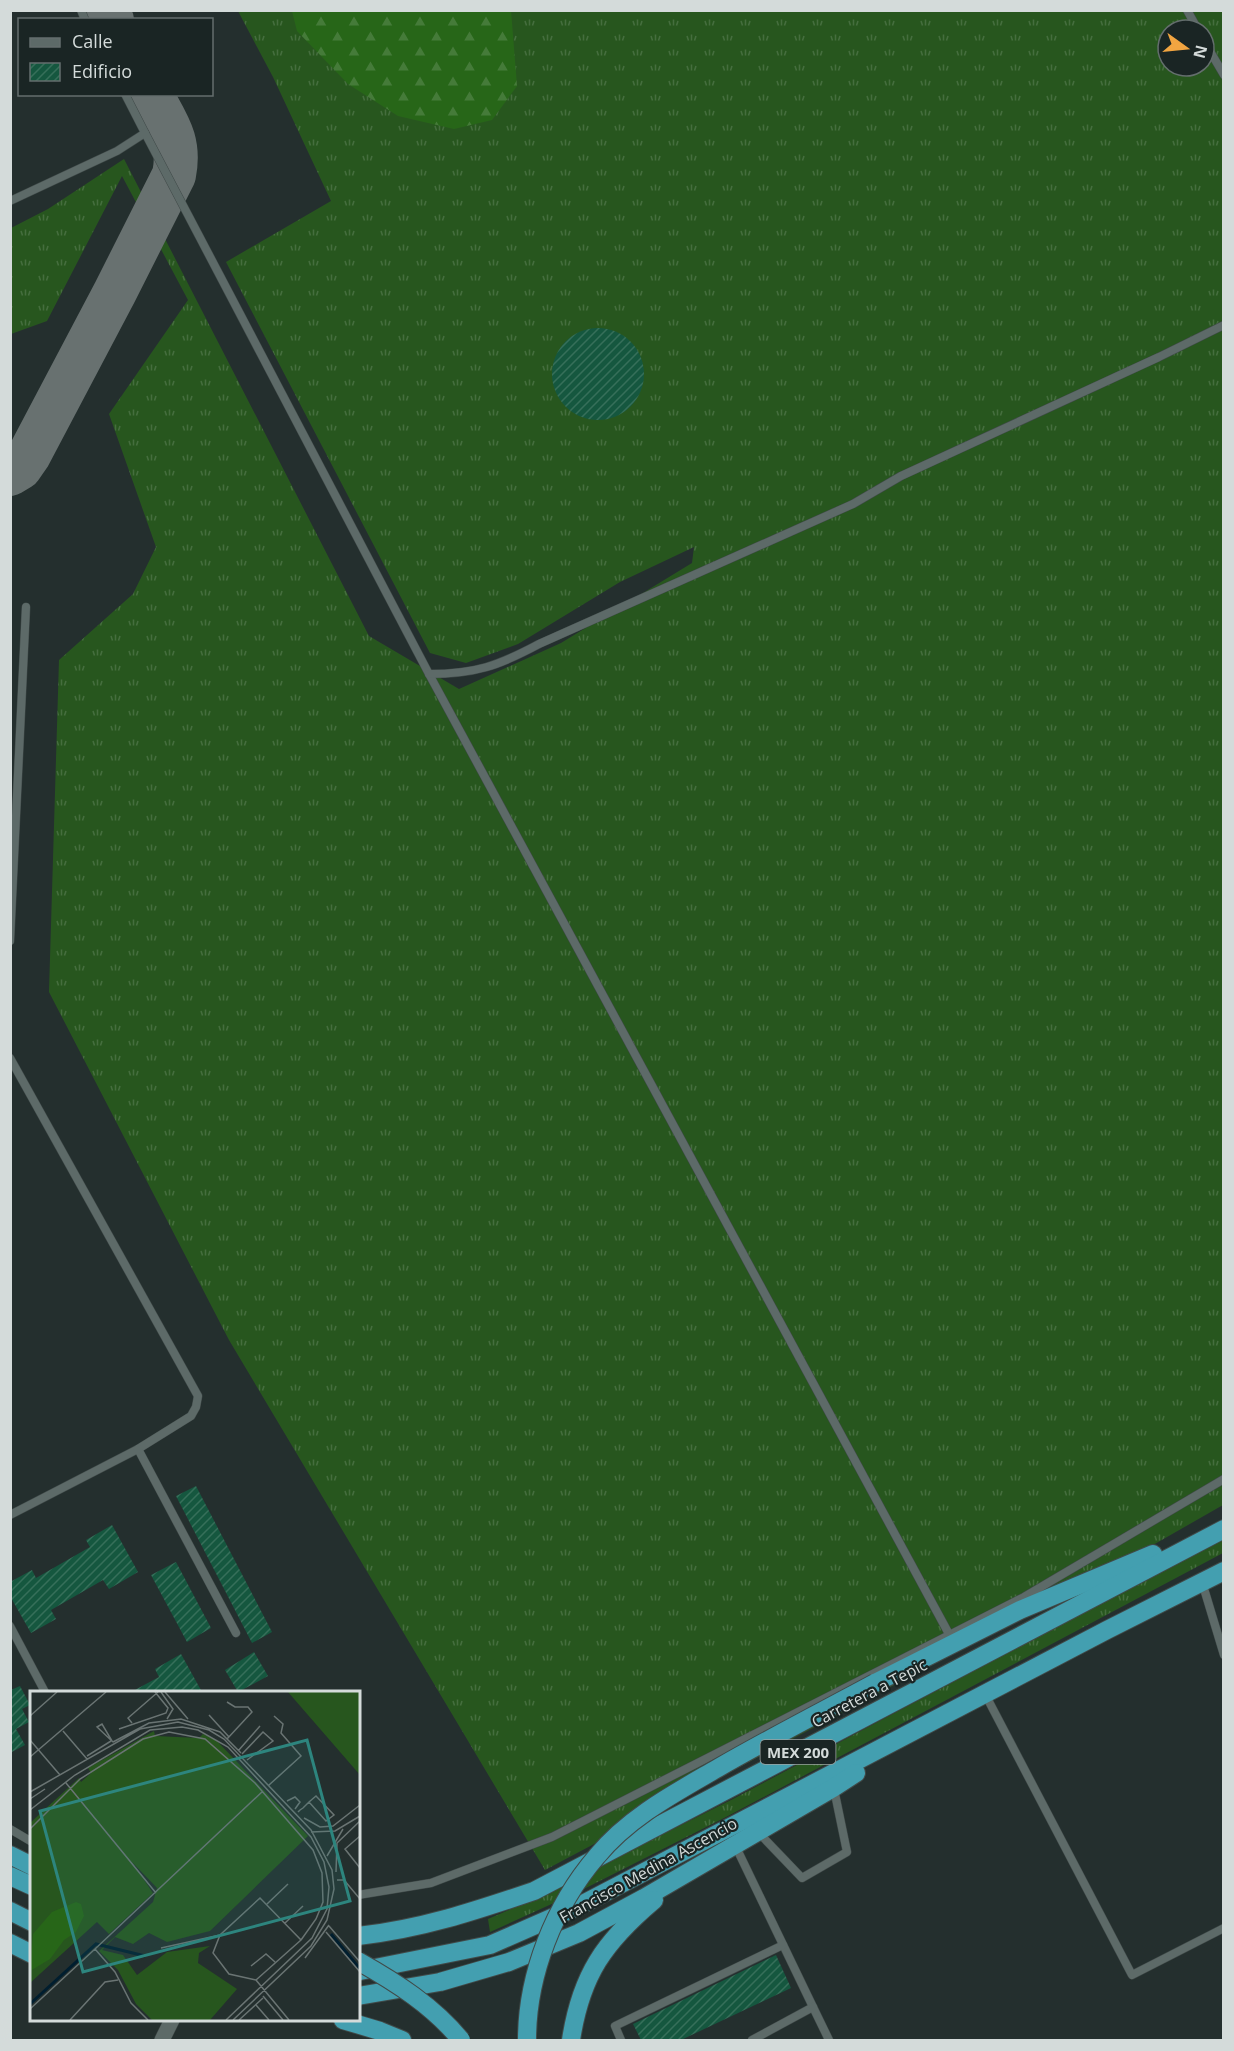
<svg xmlns="http://www.w3.org/2000/svg" width="1234" height="2051" font-family="'Open Sans',sans-serif">
  <style>
    .grass { fill: url(#grass-tufts); fill-rule: evenodd }
    .forest { fill: url(#forest-firs) }
    .lines { fill: none; stroke-linecap: round; stroke-linejoin: round }
    .taxiway { stroke: #687170; stroke-width: 44 }
    .building { fill: url(#building-hatch) }
    .lane-casing { stroke: #404a49; stroke-width: 9 }
    .street-casing { stroke: #404a49; stroke-width: 16 }
    .highway-casing { stroke: #404a49; stroke-width: 20 }
    .lane { stroke: #5d6a68; stroke-width: 8 }
    .street { stroke: #5d6a68; stroke-width: 15 }
    .highway { stroke: #439fb0; stroke-width: 18 }
    .highway-bridge-casing { stroke: #404a49; stroke-width: 20; stroke-linecap: butt }
    .highway-bridge { stroke: #439fb0; stroke-width: 18 }
    .labels { text-anchor: middle; dominant-baseline: central; stroke-width: 4.5; stroke-linejoin: round; paint-order: stroke }
    .shield { fill: #1a2524; stroke: #9ca4a3; stroke-width: 1.5 }
    .shield-label { font-size: 15px; font-weight: bold; fill: #d4dbda }
    .street-label { font-size: 16px; fill: #d4dbda; stroke: #1a2524 }
    .inset-river { fill: none; stroke: #001e2f; stroke-width: 3 }
    .inset-road { fill: none; stroke: #6a7473; stroke-width: 1.5 }
    .view { fill: #2d857e; fill-opacity: 0.15; stroke: #2d857e; stroke-width: 3 }
    .inset-edge { fill: none; stroke: #d4dbda; stroke-width: 3 }
  </style>
  <defs>
    <pattern id="grass-tufts" width="24" height="20" patternUnits="userSpaceOnUse" patternTransform="scale(1.5)"><rect width="24" height="20" fill="#27561e"/><path d="M3 7l-1-3M5 7V3M7 7l1-3M15 17l-1-3M17 17v-4M19 17l1-3" fill="none" stroke="#456e3e"/></pattern>
    <pattern id="forest-firs" width="22" height="20" patternUnits="userSpaceOnUse" patternTransform="scale(1.5)"><rect width="22" height="20" fill="#276618"/><path d="M5 1l3.5 6h-7zM16 11l3.5 6h-7z" fill="#457b39"/></pattern>
    <pattern id="building-hatch" width="6" height="6" patternUnits="userSpaceOnUse" patternTransform="scale(1.5)"><rect width="6" height="6" fill="#15573f"/><path d="M-1 1l2-2M0 6l6-6M5 7l2-2" fill="none" stroke="#366f5a"/></pattern>
  </defs>
  <rect width="100%" height="100%" fill="#242f2e"/>
  <g class="grass">
    <path d="M 238,11 L 1221,11 L 1224,15 L 1223,1505 L 1083,1585 L 545,1870 L 229,1340 L 49,992 L 59,660 L 133,594 L 156,547 L 109,414 L 188,300 L 122,176 L 47,321 L 11,334 L 11,228 L 48,209 L 124,159 L 369,636 L 459,689 L 561,643 L 692,563 L 694,547 L 620,582 L 518,644 L 466,663 L 430,653 L 226,262 L 331,201 L 273,77 ZM 1168,30 L 1204,30 L 1204,66 L 1168,66 Z"/>
    <path d="M 1223,1538 L 1223,1553 L 726,1817 L 576,1893 L 490,1932 L 488,1919 L 536,1898 L 733,1799 Z"/>
  </g>
  <path class="forest" d="M 292,11 L 511,11 L 517,86 L 492,120 L 454,129 L 398,116 L 348,84 L 297,31 Z"/>
  <g class="lines">
    <g class="taxiway">
      <path d="M 107,10 L 112,20"/>
      <path d="M 10,474 L 20,468 L 29,455 L 115,292 L 174,175 C 181,140 167,124 151,94"/>
    </g>
  </g>
  <g class="building">
    <circle cx="598" cy="374" r="46"/>
    <path d="M 196,1486 L 272,1632 L 252,1643 L 176,1496 Z"/>
    <path d="M 112,1525 L 138,1572 L 109,1589 L 103,1580 L 51,1610 L 56,1619 L 31,1633 L 10,1596 L 10,1582 L 32,1570 L 36,1578 L 90,1547 L 86,1540 Z"/>
    <path d="M 176,1562 L 211,1628 L 187,1642 L 151,1575 Z"/>
    <path d="M 254,1652 L 268,1676 L 238,1692 L 225,1670 Z"/>
    <path d="M 181,1654 L 202,1692 L 131,1692 L 159,1677 L 155,1669 Z"/>
    <path d="M 20,1686 L 30,1705 L 22,1709 L 29,1722 L 16,1729 L 25,1745 L 10,1753 L 10,1688 L 11,1690 Z"/>
    <path d="M 776,1955 L 791,1988 L 681,2040 L 641,2040 L 633,2024 Z"/>
  </g>
  <g class="lines">
    <g class="lane-casing">
      <g id="lane">
        <path d="M 81,10 L 85,20"/>
        <path d="M 1187,10 L 1198,30"/>
        <path d="M 1204,41 L 1224,75"/>
        <path d="M 125,94 L 145,133"/>
        <path d="M 10,201 L 117,151 L 145,133 L 429,674 L 949,1634"/>
        <path d="M 429,674 C 475,674 498,666 539,644 L 853,504 L 901,476 L 1159,357 L 1224,325"/>
        <path d="M 10,941 L 26,607"/>
        <path d="M 10,1058 L 198,1396 L 196,1407 L 191,1416 L 138,1449 L 10,1515"/>
        <path d="M 138,1449 L 236,1633"/>
        <path d="M 1202,1582 L 1224,1655"/>
        <path d="M 10,1626 L 45,1692"/>
        <path d="M 985,1694 L 1132,1975 L 1224,1928"/>
        <path d="M 10,1829 L 32,1842"/>
        <path d="M 758,1832 L 802,1878 L 847,1852 L 834,1789"/>
        <path d="M 735,1845 L 813,2007 L 752,2040"/>
        <path d="M 358,1895 L 431,1883 L 552,1837 L 1024,1597 L 1224,1479"/>
        <path d="M 813,2007 L 829,2040"/>
        <path d="M 621,2040 L 615,2026 L 783,1945"/>
      </g>
    </g>
    <g class="street-casing">
      <path id="street" d="M 162,2040 L 172,2020"/>
    </g>
    <g class="highway-casing">
      <g id="highway">
        <path d="M 875,1683 L 1020,1610 L 1153,1554"/>
        <path d="M 10,1855 L 32,1866"/>
        <path d="M 10,1876 L 32,1886"/>
        <path d="M 10,1911 L 32,1922"/>
        <path d="M 358,1936 C 421,1929 475,1911 534,1891 L 1224,1529"/>
        <path d="M 10,1943 L 32,1954"/>
        <path d="M 360,1971 L 490,1945 L 581,1905 L 1107,1630 L 1224,1571"/>
        <path d="M 358,1996 L 440,1982 L 509,1962 L 579,1933 L 644,1898 L 833,1788 L 856,1773"/>
        <path d="M 343,2020 L 380,2031 L 402,2040"/>
        <path d="M 571,2040 C 581,1975 604,1942 654,1900"/>
      </g>
    </g>
    <use href="#lane" class="lane"/>
    <use href="#street" class="street"/>
    <use href="#highway" class="highway"/>
    <g class="highway-bridge-casing">
      <g id="highway-bridge">
        <path d="M 358,1961 C 397,1983 433,2006 461,2040"/>
        <path d="M 527,2040 C 527,1975 554,1906 597,1856 C 629,1817 675,1793 718,1768 C 770,1738 823,1711 875,1683"/>
      </g>
    </g>
    <use href="#highway-bridge" class="highway-bridge"/>
  </g>
  <g class="labels">
    <rect class="shield" x="760.5" y="1740" width="75" height="24" rx="4.5"/>
    <g class="shield-label">
      <text x="798" y="1752">MEX 200</text>
    </g>
    <g class="street-label">
      <text transform="translate(869 1693) rotate(-28)">Carretera a Tepic</text>
      <text transform="translate(648 1870) rotate(-29)">Francisco Medina Ascencio</text>
    </g>
  </g>
  <g transform="translate(30 1691)">
    <rect width="330" height="330" fill="#242f2e"/>
    <path d="M 258,1 L 330,1 L 330,84 ZM 124,40 L 125,45 L 169,47 L 173,43 L 187,50 L 278,145 L 180,240 L 137,251 L 119,242 L 103,253 L 85,246 L 72,259 L 93,264 L 107,284 L 137,261 L 180,255 L 169,262 L 168,272 L 207,298 L 180,329 L 122,329 L 106,313 L 88,279 L 69,260 L 123,211 L 127,197 L 102,171 L 123,202 L 79,243 L 67,231 L 0,292 L 0,132 L 49,87 L 51,91 L 61,82 L 58,77 Z" fill="#27561e"/>
    <path d="M 46,211 L 51,213 L 54,225 L 46,241 L 34,249 L 20,268 L 0,280 L 3,243 L 22,221 Z" fill="#276618"/>
    <path class="inset-river" d="M 301,243 L 330,278M 0,313 L 66,253 L 115,265"/>
    <path class="inset-road" d="M 131,1 L 143,18 L 137,28M 135,1 L 158,28M 179,24 L 199,46M 0,25 L 27,1M 102,32 L 98,27 L 128,1M 89,38 L 136,22 L 138,17 L 125,1M 33,40 L 57,68M 197,48 L 222,21 L 218,16 L 205,16 L 197,11M 0,49 L 30,84M 82,50 L 72,33 L 67,36 L 83,51M 83,51 L 119,32 L 151,28 L 190,41 L 211,62M 208,60 L 230,35M 212,63 L 233,41 L 243,50 L 217,69M 57,65 L 81,50M 0,66 L 76,1M 36,92 L 126,202M 239,94 L 271,65 L 251,42 L 253,33 L 244,25M 0,101 L 110,38 L 148,31 L 179,39 L 194,48 L 281,139 L 302,179 L 304,198 L 297,229 L 281,255 L 203,329M 0,108 L 15,98M 257,110 L 265,106 L 270,111 L 265,118M 0,119 L 45,84 L 120,39 L 152,36 L 168,39 L 198,56 L 281,146 L 294,171 L 299,196 L 297,218 L 282,247 L 196,329M 268,121 L 270,119 L 273,117 L 279,111 L 286,105 L 304,124 L 296,130 L 279,111M 274,127 L 290,136 L 303,135 L 330,114M 0,138 L 50,88 L 113,48 L 139,41 L 175,48 L 225,92 L 283,159 L 292,182 L 293,211 L 286,228 L 271,249M 281,141 L 305,140 L 330,125M 330,145 L 315,158 L 330,177M 297,165 L 313,138M 306,181 L 307,152 L 330,130M 307,189 L 314,189 L 330,208M 237,213 L 258,193M 255,232 L 273,215M 299,235 L 330,271M 296,241 L 330,281M 131,257 L 190,244M 275,267 L 299,234M 221,275 L 236,263 L 245,271M 226,289 L 199,283 L 183,262 L 190,244 L 230,207 L 271,249 L 226,289 L 259,329M 233,305 L 253,329M 226,314 L 239,329M 0,318 L 65,258M 40,329 L 75,291 L 88,289M 118,329 L 101,312 L 85,281 L 65,258 L 233,100M 209,329 L 233,307"/>
    <path class="view" d="M 277,49 L 320,210 L 53,281 L 10,120 Z"/>
    <rect width="330" height="330" class="inset-edge"/>
  </g>
  <rect width="1234" height="2051" fill="none" stroke="#d4dbda" stroke-width="24"/>
  <rect x="18" y="18" width="195" height="78" fill="#1a2524" stroke="#646e6d" stroke-width="1.5"/>
  <rect x="30" y="38" width="30" height="9" fill="#5d6a68" stroke="#646e6d" stroke-width="1.5"/>
  <text x="72" y="48" font-size="18" fill="#d4dbda">Calle</text>
  <rect x="30" y="63" width="30" height="18" fill="url(#building-hatch)" stroke="#646e6d" stroke-width="1.5"/>
  <text x="72" y="78" font-size="18" fill="#d4dbda">Edificio</text>
  <g transform="translate(1186 48) rotate(105)"><circle r="28" fill="#1a2524" stroke="#646e6d" stroke-width="1.5"/>
  <path d="M0-4.5L10 22L0 15L-10 22Z" fill="#f2a541"/>
  <text y="-9" font-size="16" font-weight="bold" text-anchor="middle" fill="#d4dbda">N</text>
  </g>
</svg>
